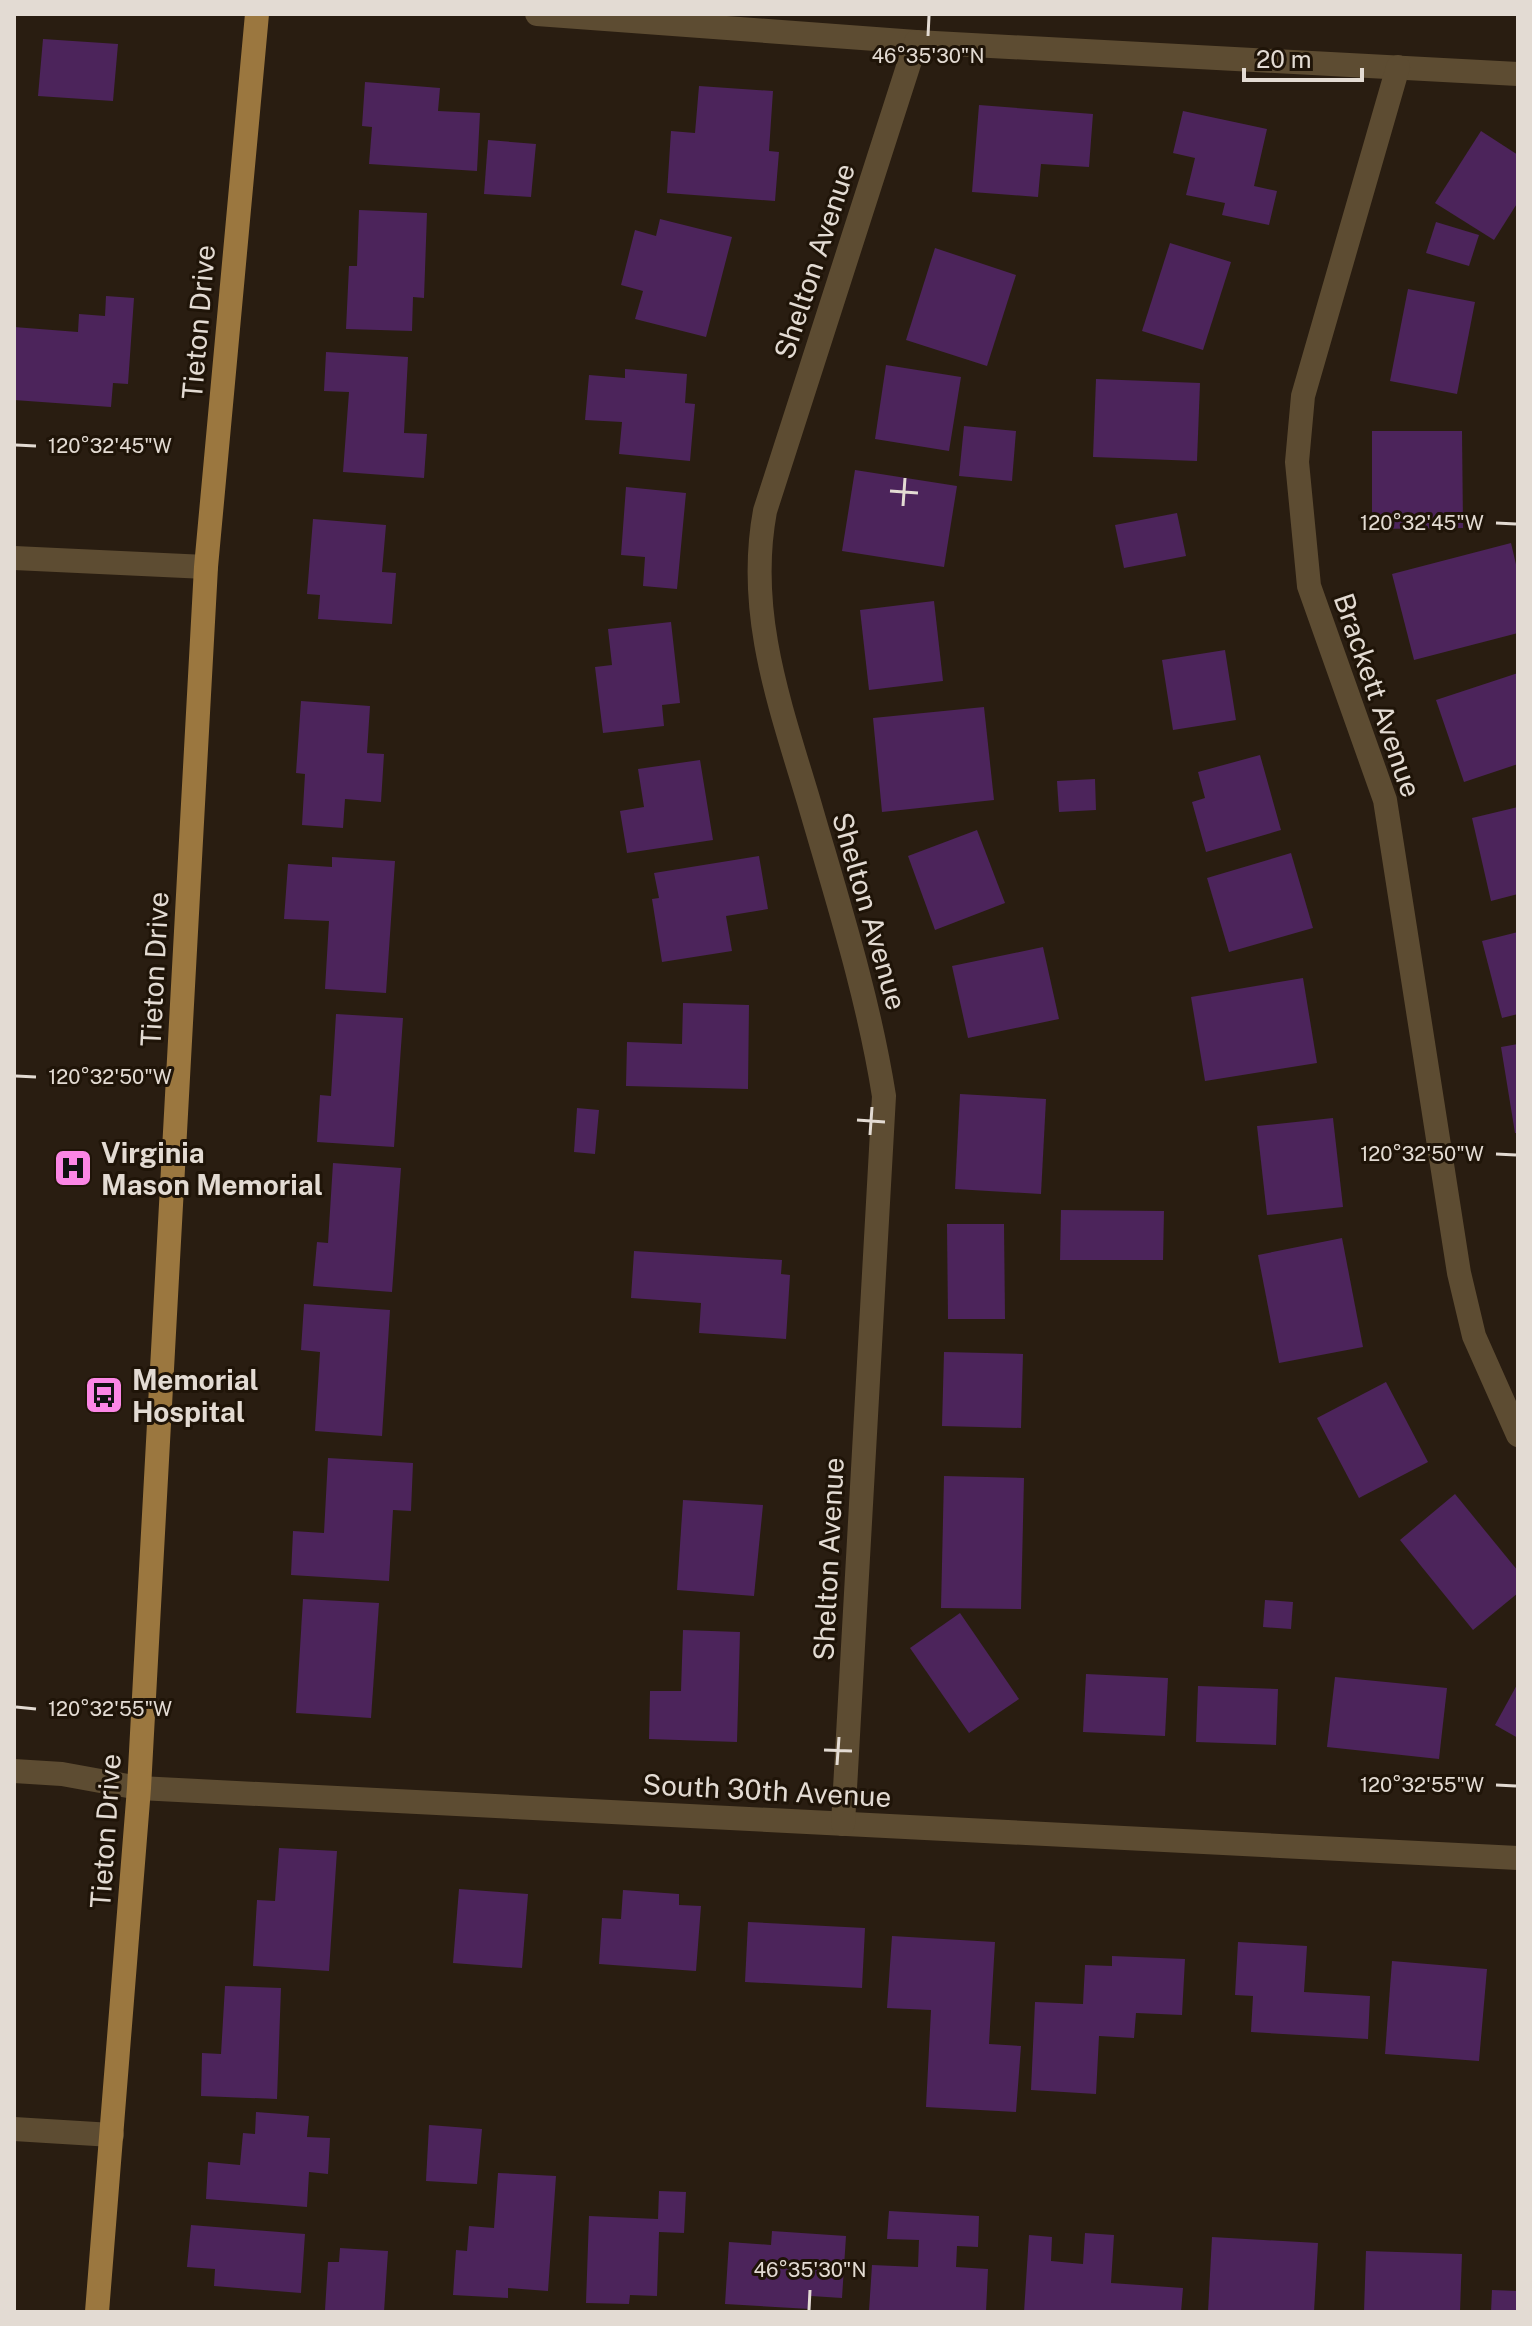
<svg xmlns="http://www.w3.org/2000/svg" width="1532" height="2326" font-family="'Public Sans',sans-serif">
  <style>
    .building { fill: #4c245b }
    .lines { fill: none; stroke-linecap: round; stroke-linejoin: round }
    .minor { stroke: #5d4c32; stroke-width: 24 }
    .major { stroke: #9b773f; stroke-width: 24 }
    .ticks { fill: none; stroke: #e3dbd3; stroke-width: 3 }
    .labels { text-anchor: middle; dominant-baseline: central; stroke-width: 6; stroke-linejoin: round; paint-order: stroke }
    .street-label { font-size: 28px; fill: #e3dbd3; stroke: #1f1408 }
    .poi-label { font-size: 28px; font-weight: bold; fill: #e3dbd3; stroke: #1f1408; text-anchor: start }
    .ticks-label { font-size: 20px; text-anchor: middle; fill: #e3dbd3; stroke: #1f1408; stroke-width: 6; stroke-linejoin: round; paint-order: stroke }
  </style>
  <rect width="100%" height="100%" fill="#291d11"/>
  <g class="building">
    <path d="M 43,39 L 118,44 L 113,101 L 38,96 Z"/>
    <path d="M 365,82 L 440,88 L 438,111 L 480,113 L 477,171 L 369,164 L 372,127 L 362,126 Z"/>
    <path d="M 699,86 L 773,91 L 769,151 L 779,152 L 775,201 L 667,193 L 671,131 L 695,133 Z"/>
    <path d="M 979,105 L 1093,114 L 1089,167 L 1041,164 L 1038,197 L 972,192 Z"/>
    <path d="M 1183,111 L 1267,129 L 1254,186 L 1277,191 L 1269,225 L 1222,215 L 1225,203 L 1186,195 L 1195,158 L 1173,153 Z"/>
    <path d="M 1481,131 L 1518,155 L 1518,202 L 1494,240 L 1435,203 Z"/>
    <path d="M 488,140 L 536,144 L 531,197 L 484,194 Z"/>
    <path d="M 359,210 L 427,213 L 424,298 L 413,297 L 412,331 L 346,329 L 349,266 L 357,266 Z"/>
    <path d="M 660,219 L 732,237 L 706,337 L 635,319 L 643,291 L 621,285 L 635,230 L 656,236 Z"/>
    <path d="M 1436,222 L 1479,235 L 1469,266 L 1426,253 Z"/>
    <path d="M 1170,243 L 1231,262 L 1203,350 L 1142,331 Z"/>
    <path d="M 935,248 L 1016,275 L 987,366 L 906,340 Z"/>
    <path d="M 1408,289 L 1475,302 L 1457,394 L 1390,381 Z"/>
    <path d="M 106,296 L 134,298 L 128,384 L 113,383 L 111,407 L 14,400 L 14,327 L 78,332 L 79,314 L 105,316 Z"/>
    <path d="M 326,352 L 408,357 L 404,433 L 427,434 L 424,478 L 343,472 L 349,392 L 324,391 Z"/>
    <path d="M 886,365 L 961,377 L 949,451 L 875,439 Z"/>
    <path d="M 625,369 L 687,374 L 685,403 L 695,404 L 690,461 L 619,454 L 622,422 L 585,420 L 589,375 L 625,378 Z"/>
    <path d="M 1096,379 L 1200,383 L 1197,461 L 1093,457 Z"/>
    <path d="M 964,426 L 1016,431 L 1012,481 L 959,476 Z"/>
    <path d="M 1372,431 L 1462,431 L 1463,528 L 1372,529 Z"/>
    <path d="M 855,470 L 957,486 L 944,567 L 842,551 Z"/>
    <path d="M 626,487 L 686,493 L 677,589 L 643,586 L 645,557 L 621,555 Z"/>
    <path d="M 1177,513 L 1186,556 L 1124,568 L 1115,525 Z"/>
    <path d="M 313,519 L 386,525 L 382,572 L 396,573 L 392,624 L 318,619 L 320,595 L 307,594 Z"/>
    <path d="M 1511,543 L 1518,573 L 1518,633 L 1414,660 L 1392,574 Z"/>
    <path d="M 934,601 L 943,681 L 869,690 L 860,610 Z"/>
    <path d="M 671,622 L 680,703 L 662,705 L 664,726 L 603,733 L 595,667 L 612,665 L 608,629 Z"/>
    <path d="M 1225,650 L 1236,720 L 1173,730 L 1162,660 Z"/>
    <path d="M 1518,673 L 1518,764 L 1464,782 L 1436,700 Z"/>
    <path d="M 301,701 L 370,706 L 367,753 L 384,754 L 381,802 L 345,799 L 343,828 L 302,825 L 305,774 L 296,773 Z"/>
    <path d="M 984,707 L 994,800 L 882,812 L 873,718 Z"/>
    <path d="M 1260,755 L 1281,830 L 1206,852 L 1192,802 L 1205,798 L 1198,772 Z"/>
    <path d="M 700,760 L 713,840 L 627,853 L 620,811 L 644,807 L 638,769 Z"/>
    <path d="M 1095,779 L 1096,810 L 1059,812 L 1057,781 Z"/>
    <path d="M 1518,807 L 1518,894 L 1491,901 L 1472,818 Z"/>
    <path d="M 977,830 L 1005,903 L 935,930 L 908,856 Z"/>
    <path d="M 1291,853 L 1313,928 L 1229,952 L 1207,878 Z"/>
    <path d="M 759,856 L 768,909 L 726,916 L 732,951 L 662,962 L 652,899 L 659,898 L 654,873 Z"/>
    <path d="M 332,857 L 395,861 L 386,993 L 325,989 L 329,921 L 284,919 L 288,864 L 332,867 Z"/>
    <path d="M 1518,932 L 1518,1014 L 1502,1018 L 1482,941 Z"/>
    <path d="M 1043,947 L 1059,1019 L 968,1038 L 952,966 Z"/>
    <path d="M 1303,978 L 1317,1063 L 1205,1081 L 1191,997 Z"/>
    <path d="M 683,1003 L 749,1005 L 748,1089 L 626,1086 L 627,1042 L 682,1044 Z"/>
    <path d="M 336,1014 L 403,1018 L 394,1147 L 317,1142 L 320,1095 L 331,1096 Z"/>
    <path d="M 1518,1044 L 1518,1133 L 1515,1133 L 1501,1047 Z"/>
    <path d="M 960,1094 L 1046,1099 L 1041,1194 L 955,1189 Z"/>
    <path d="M 577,1108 L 599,1110 L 595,1154 L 574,1152 Z"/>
    <path d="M 1333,1118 L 1343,1207 L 1267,1215 L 1257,1126 Z"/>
    <path d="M 333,1163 L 401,1168 L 392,1292 L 313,1286 L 317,1242 L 328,1243 Z"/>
    <path d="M 1061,1210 L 1164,1211 L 1163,1260 L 1060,1260 Z"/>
    <path d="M 947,1224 L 1004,1224 L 1005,1319 L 948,1319 Z"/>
    <path d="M 1342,1238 L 1363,1347 L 1279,1363 L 1258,1255 Z"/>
    <path d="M 634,1251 L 782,1260 L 781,1274 L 790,1275 L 786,1339 L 699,1333 L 701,1303 L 631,1298 Z"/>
    <path d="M 304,1304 L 390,1310 L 382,1436 L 315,1431 L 320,1352 L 301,1350 Z"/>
    <path d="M 944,1352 L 1023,1354 L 1021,1428 L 942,1426 Z"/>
    <path d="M 1386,1382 L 1428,1462 L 1359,1498 L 1317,1418 Z"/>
    <path d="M 328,1458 L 413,1463 L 411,1511 L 393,1510 L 389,1581 L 291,1575 L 293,1531 L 324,1533 Z"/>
    <path d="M 944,1476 L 1024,1478 L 1021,1609 L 941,1608 Z"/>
    <path d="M 1455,1494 L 1518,1571 L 1518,1593 L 1473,1630 L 1400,1540 Z"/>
    <path d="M 683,1500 L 763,1505 L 754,1596 L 677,1590 Z"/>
    <path d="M 303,1599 L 379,1603 L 371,1718 L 296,1713 Z"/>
    <path d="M 1265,1600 L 1293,1602 L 1291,1629 L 1263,1627 Z"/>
    <path d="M 960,1613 L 1019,1699 L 969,1733 L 910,1648 Z"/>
    <path d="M 683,1630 L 740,1632 L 737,1742 L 649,1739 L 650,1691 L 681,1691 Z"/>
    <path d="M 1086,1674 L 1168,1678 L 1165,1736 L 1083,1732 Z"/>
    <path d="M 1335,1677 L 1447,1688 L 1439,1759 L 1327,1747 Z"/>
    <path d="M 1518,1683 L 1518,1738 L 1495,1725 Z"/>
    <path d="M 1198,1686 L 1278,1689 L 1276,1745 L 1196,1742 Z"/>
    <path d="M 279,1848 L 337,1851 L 329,1971 L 253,1966 L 257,1900 L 275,1901 Z"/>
    <path d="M 459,1889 L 528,1894 L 522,1968 L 453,1963 Z"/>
    <path d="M 623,1890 L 679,1894 L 679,1905 L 701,1906 L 696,1971 L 599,1964 L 602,1918 L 621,1919 Z"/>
    <path d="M 748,1922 L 865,1928 L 862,1988 L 745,1982 Z"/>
    <path d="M 892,1936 L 995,1942 L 989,2044 L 1021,2046 L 1016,2112 L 926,2107 L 931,2010 L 887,2008 Z"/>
    <path d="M 1238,1942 L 1307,1946 L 1304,1992 L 1370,1996 L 1368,2039 L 1251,2032 L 1253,1996 L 1235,1995 Z"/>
    <path d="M 1112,1956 L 1185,1959 L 1182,2015 L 1136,2013 L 1134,2038 L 1099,2036 L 1096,2094 L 1031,2090 L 1035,2002 L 1083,2004 L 1085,1965 L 1112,1966 Z"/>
    <path d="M 1392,1961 L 1487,1969 L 1479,2061 L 1385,2054 Z"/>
    <path d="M 225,1986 L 281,1988 L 277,2099 L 201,2096 L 202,2053 L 221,2054 Z"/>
    <path d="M 256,2112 L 309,2116 L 307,2137 L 330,2138 L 328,2174 L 309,2172 L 307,2207 L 206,2199 L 208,2162 L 240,2165 L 243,2133 L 255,2134 Z"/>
    <path d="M 429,2125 L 482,2129 L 477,2184 L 426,2181 Z"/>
    <path d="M 498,2173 L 556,2176 L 548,2291 L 508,2288 L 508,2298 L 453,2295 L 456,2250 L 467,2251 L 469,2226 L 494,2228 Z"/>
    <path d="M 659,2191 L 686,2192 L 684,2233 L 659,2232 L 657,2296 L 630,2295 L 629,2304 L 586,2303 L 589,2216 L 658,2219 Z"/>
    <path d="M 889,2211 L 979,2216 L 978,2247 L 957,2246 L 956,2267 L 988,2269 L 986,2312 L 869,2311 L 872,2265 L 918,2267 L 919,2240 L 887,2239 Z"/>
    <path d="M 191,2225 L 305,2234 L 301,2293 L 214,2286 L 215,2269 L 187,2267 Z"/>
    <path d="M 772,2231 L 846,2236 L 842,2298 L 811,2296 L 810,2309 L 725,2304 L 729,2242 L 771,2245 Z"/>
    <path d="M 1085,2233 L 1114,2235 L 1111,2283 L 1183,2288 L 1181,2312 L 1024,2312 L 1029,2235 L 1052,2237 L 1051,2261 L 1083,2264 Z"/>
    <path d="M 1212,2237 L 1318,2243 L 1314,2312 L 1208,2312 Z"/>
    <path d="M 340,2248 L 388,2251 L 384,2312 L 325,2310 L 328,2262 L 339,2262 Z"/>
    <path d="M 1366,2251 L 1462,2254 L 1460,2312 L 1364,2312 Z"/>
    <path d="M 1492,2290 L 1518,2291 L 1518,2312 L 1491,2312 Z"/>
  </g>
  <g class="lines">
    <g class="minor">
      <path d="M 537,14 L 916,42 L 1518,74"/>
      <path d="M 1398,67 L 1303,396 L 1297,462 L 1309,586 L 1385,800 L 1459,1273 L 1474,1336 L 1518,1435"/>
      <path d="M 14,558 L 206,567"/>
      <path d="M 14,1771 L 62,1774 L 139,1788 L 1518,1858"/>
      <path d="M 843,1824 L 884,1096 C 868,995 837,899 809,802 C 780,705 746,613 765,511 L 916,42"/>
      <path d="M 14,2129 L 112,2135"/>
    </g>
    <path class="major" d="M 97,2312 L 139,1788 L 206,567 L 257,14"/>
  </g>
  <path class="ticks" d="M 928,36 L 929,16M 16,445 L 36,446M 890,491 L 918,493M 903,506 L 905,478M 1496,523 L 1516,524M 16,1076 L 36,1077M 857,1120 L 885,1122M 870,1135 L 872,1107M 1496,1154 L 1516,1155M 16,1707 L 36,1709M 824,1750 L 852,1751M 837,1765 L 839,1737M 1496,1785 L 1516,1786M 809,2310 L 810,2290"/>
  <defs>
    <g id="hospital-square" transform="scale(2)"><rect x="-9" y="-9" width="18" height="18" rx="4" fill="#fb86e5" stroke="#1f1408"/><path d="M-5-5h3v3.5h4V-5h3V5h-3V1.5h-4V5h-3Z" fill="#111"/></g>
    <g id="bus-square" transform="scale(2)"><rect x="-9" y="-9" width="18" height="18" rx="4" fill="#fb86e5" stroke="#1f1408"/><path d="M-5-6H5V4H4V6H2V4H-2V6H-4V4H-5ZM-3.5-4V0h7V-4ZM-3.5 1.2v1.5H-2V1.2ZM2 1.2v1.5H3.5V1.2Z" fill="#111"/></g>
  </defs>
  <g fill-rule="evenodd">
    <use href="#hospital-square" x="73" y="1168"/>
    <use href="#bus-square" x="104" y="1395"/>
  </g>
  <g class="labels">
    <g class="street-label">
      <text transform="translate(814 261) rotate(-72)">Shelton Avenue</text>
      <text transform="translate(198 322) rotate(-85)">Tieton Drive</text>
      <text transform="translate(1378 695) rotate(71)">Brackett Avenue</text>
      <text transform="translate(870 911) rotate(74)">Shelton Avenue</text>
      <text transform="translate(154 969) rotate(-87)">Tieton Drive</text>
      <text transform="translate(828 1559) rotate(-87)">Shelton Avenue</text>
      <text transform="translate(767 1790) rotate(3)">South 30th Avenue</text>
      <text transform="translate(105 1831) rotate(-86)">Tieton Drive</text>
    </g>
    <g class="poi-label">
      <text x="101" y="1152">Virginia<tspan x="101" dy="32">Mason Memorial</tspan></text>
      <text x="132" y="1379">Memorial<tspan x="132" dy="32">Hospital</tspan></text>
    </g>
  </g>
  <g class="ticks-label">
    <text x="928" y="63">46°35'30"N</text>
    <text x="110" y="453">120°32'45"W</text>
    <text x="1422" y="530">120°32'45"W</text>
    <text x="110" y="1084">120°32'50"W</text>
    <text x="1422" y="1161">120°32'50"W</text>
    <text x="110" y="1716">120°32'55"W</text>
    <text x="1422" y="1792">120°32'55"W</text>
    <text x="810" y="2277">46°35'30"N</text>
  </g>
  <rect width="1532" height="2326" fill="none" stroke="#e3dbd3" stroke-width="32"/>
  <path d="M1244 68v12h118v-12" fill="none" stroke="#e3dbd3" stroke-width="4"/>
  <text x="1256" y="68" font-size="24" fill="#e3dbd3" stroke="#1f1408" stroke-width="6" paint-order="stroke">20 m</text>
</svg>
